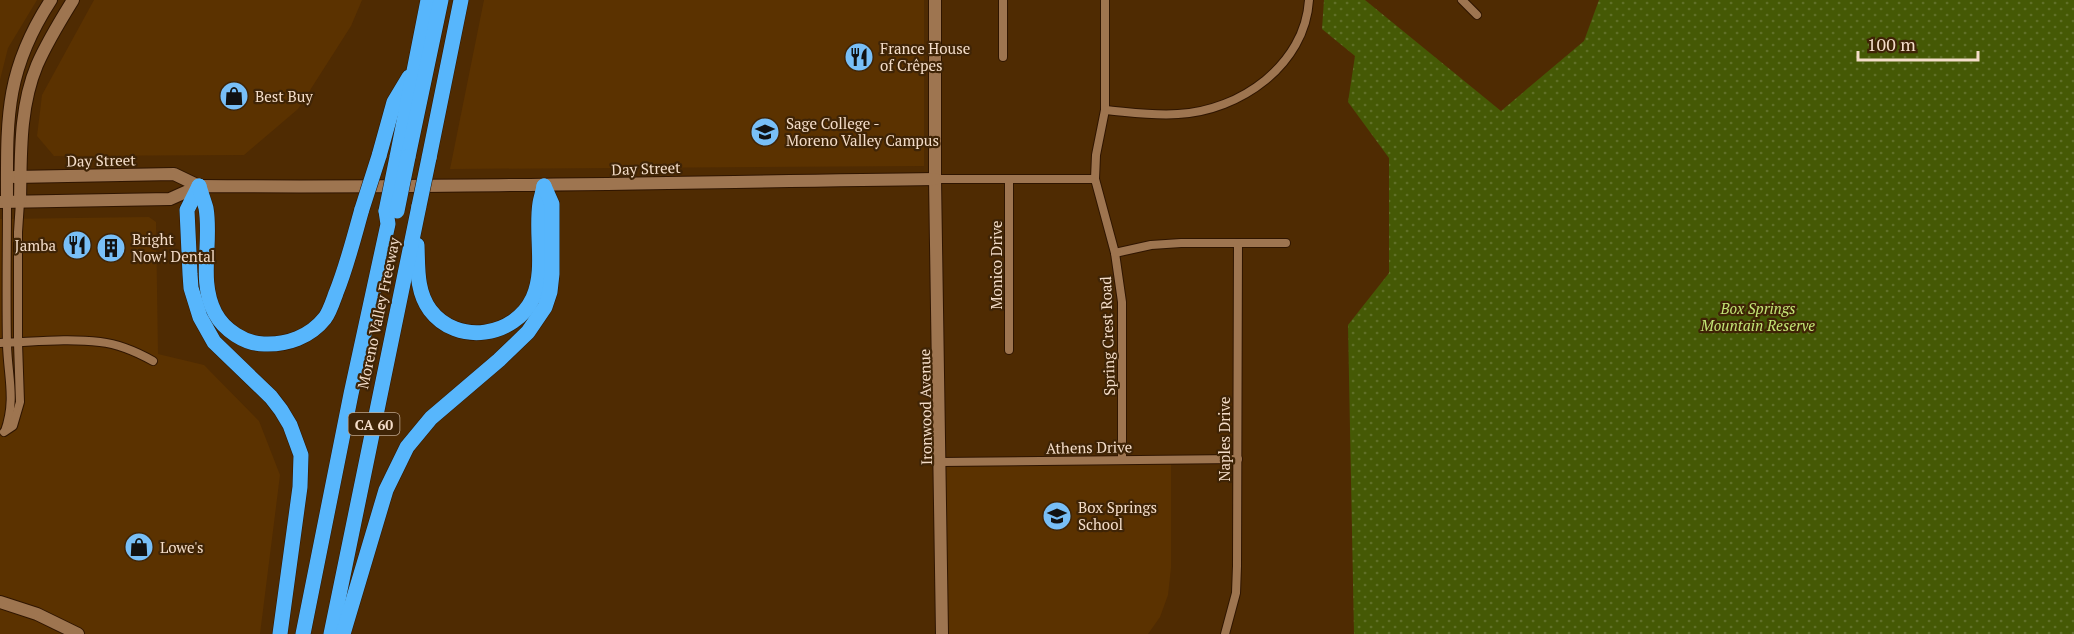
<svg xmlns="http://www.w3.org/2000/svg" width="2074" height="634" font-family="'PT Serif',serif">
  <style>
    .built { fill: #5b3200 }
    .park { fill: url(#park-dots) }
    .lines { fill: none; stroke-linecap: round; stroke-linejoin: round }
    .street-casing { stroke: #2f1500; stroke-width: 10 }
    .secondary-casing { stroke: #2f1500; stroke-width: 14 }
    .highway-casing { stroke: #2f1500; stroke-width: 16 }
    .street { stroke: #9e7550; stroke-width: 8 }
    .secondary { stroke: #9e7550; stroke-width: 12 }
    .highway { stroke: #57b6fc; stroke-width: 15 }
    .highway-bridge-casing { stroke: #2f1500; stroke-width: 16; stroke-linecap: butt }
    .highway-bridge { stroke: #57b6fc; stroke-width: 15 }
    .labels { text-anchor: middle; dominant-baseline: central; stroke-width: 4.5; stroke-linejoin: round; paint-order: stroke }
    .shield { fill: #3f2406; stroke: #bea68e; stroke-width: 1.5 }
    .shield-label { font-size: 14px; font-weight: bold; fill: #f4ddc9 }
    .poi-label { font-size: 15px; fill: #f4ddc9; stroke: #3f2406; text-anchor: start }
    .street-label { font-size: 15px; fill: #f4ddc9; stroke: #3f2406 }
    .park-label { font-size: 15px; font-style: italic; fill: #c4e676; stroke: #3f2406 }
  </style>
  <defs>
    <pattern id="park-dots" width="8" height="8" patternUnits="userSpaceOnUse" patternTransform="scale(1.5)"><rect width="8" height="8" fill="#455905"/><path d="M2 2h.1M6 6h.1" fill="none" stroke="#607028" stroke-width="1.8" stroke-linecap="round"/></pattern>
  </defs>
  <rect width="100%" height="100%" fill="#4f2b02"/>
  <g class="built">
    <path d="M 0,0 L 37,0 L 8,48 L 0,80 Z"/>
    <path d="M 94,0 L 362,0 L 351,26 L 298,109 L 244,155 L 54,156 L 37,136 L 42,95 Z"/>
    <path d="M 484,0 L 924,0 L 924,166 L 450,169 Z"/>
    <path d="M 149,217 L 156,222 L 158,354 L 204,365 L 259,421 L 280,475 L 260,634 L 0,634 L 0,219 Z"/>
    <path d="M 1171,461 L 1171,568 L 1168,595 L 1160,617 L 1148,634 L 944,634 L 943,464 Z"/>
  </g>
  <path class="park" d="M 1324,0 L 1365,0 L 1501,111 L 1584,41 L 1599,0 L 2074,0 L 2074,634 L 1354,634 L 1348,325 L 1389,273 L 1389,158 L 1348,102 L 1355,56 L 1322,29 Z"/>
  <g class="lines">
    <g class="street-casing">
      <g id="street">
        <path d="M 1003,0 L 1003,57"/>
        <path d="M 1105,0 L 1105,110 L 1096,155 L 1095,179 L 1115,253 L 1122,302 L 1122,460"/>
        <path d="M 1462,0 L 1477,15"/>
        <path d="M 1105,110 C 1129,112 1154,116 1178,114 C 1240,111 1305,65 1309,0"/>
        <path d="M 935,179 L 1095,179"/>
        <path d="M 1115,253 L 1151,245 L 1181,243 L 1286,243"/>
        <path d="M 0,343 C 33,342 67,338 100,342 C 118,344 137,352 153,361"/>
        <path d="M 1009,350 L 1009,180"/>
        <path d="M 5,431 C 16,400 8,377 7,345 C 6,297 7,250 7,202"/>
        <path d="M 4,432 L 13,426 L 20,402 L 18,343 L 18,232 L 20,202"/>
        <path d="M 941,462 L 1238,459"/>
        <path d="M 1225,634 L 1236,593 L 1237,566 L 1238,243"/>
      </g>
    </g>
    <g class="secondary-casing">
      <g id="secondary">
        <path d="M 935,0 L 935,179 L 942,634"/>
        <path d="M 14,177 L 174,174 L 199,186"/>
        <path d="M 0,202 L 170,199 L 199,186 C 444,188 690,182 935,179"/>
        <path d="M 7,202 C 7,120 4,72 51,0"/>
        <path d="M 20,202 C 21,156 19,108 37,65 C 47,42 60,21 73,0"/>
        <path d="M 0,602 L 37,614 L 78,634"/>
      </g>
    </g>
    <g class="highway-casing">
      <g id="highway">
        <path d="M 379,156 L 394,102 L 409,77"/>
        <path d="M 397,157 L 428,0"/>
        <path d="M 408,157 L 441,0"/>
        <path d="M 429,158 L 461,0"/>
        <path d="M 199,186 L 187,210 L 190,274 L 191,288 L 200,317 L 214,342 L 271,397 L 281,410 L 290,425 L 301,455 L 300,487 L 280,634"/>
        <path d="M 199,186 C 201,193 204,201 206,208 C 212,242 198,281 215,313 C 224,330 245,344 264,344 C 287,345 310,337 325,318 C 330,311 333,301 336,293 C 347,266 354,237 362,209"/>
        <path d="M 417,245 C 418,267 416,291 430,310 C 457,346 515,337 533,298 C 546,269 535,234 540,203 C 541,197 543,192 544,186"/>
        <path d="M 303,634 L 351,394 L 388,224 L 386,211"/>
        <path d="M 331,634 L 419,206"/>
        <path d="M 343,634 L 386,490 L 407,447 L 431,418 L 499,360 L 528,332 L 545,307 L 550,292 L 552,274 L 552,204 L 544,186"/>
      </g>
    </g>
    <use href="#street" class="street"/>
    <use href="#secondary" class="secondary"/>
    <use href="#highway" class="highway"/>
    <g class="highway-bridge-casing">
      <g id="highway-bridge">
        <path d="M 419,206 L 429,158"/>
        <path d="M 362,209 L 379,156"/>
        <path d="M 386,211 L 397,157"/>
        <path d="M 397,211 L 408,157"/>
      </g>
    </g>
    <use href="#highway-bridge" class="highway-bridge"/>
  </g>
  <defs>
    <g id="restaurant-disc" transform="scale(1.5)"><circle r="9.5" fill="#78bff7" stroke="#3f2406"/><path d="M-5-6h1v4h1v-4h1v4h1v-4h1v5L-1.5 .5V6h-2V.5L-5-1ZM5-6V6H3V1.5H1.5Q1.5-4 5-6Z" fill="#111"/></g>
    <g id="shop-disc" transform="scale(1.5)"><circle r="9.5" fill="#78bff7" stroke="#3f2406"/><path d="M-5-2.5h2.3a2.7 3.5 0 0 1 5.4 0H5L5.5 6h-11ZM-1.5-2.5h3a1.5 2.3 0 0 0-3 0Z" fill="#111"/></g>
    <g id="school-disc" transform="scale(1.5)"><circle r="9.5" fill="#78bff7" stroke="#3f2406"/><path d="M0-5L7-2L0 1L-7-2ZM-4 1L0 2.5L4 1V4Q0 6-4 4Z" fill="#111"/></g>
    <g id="building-disc" transform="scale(1.5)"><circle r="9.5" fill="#78bff7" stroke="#3f2406"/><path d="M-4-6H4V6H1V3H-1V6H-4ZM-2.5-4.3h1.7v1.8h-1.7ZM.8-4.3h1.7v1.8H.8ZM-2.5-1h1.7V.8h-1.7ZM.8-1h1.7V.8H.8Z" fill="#111"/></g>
  </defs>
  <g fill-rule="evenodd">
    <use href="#restaurant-disc" x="859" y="57"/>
    <use href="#shop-disc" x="234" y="96"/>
    <use href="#school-disc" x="765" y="132"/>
    <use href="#restaurant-disc" x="77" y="245"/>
    <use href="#building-disc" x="111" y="248"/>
    <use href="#school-disc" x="1057" y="516"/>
    <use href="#shop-disc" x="139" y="547"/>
  </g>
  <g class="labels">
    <rect class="shield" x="348.5" y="413" width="51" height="22" rx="4.5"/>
    <g class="shield-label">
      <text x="374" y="424">CA 60</text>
    </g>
    <g class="poi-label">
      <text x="880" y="48">France House<tspan x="880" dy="17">of Crêpes</tspan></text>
      <text x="255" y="96">Best Buy</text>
      <text x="786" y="123">Sage College -<tspan x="786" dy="17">Moreno Valley Campus</tspan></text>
      <text x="132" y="239">Bright<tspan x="132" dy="17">Now! Dental</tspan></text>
      <text x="56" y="245" text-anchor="end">Jamba</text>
      <text x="1078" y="507">Box Springs<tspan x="1078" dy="17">School</tspan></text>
      <text x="160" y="547">Lowe's</text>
    </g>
    <g class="street-label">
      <text transform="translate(101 160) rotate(-1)">Day Street</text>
      <text transform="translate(646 168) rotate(-2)">Day Street</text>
      <text transform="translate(996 265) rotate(-90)">Monico Drive</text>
      <text transform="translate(378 313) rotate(-78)">Moreno Valley Freeway</text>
      <text transform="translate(1107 336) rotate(-92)">Spring Crest Road</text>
      <text transform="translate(925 407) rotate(-91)">Ironwood Avenue</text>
      <text transform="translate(1224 439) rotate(-90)">Naples Drive</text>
      <text transform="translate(1089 447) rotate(-1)">Athens Drive</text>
    </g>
    <g class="park-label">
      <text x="1758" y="308">Box Springs<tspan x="1758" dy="17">Mountain Reserve</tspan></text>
    </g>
  </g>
  <path d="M1858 51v9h120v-9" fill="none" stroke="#f4ddc9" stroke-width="3"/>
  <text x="1867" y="51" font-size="18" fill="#f4ddc9" stroke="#3f2406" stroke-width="4.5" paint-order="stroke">100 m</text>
</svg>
